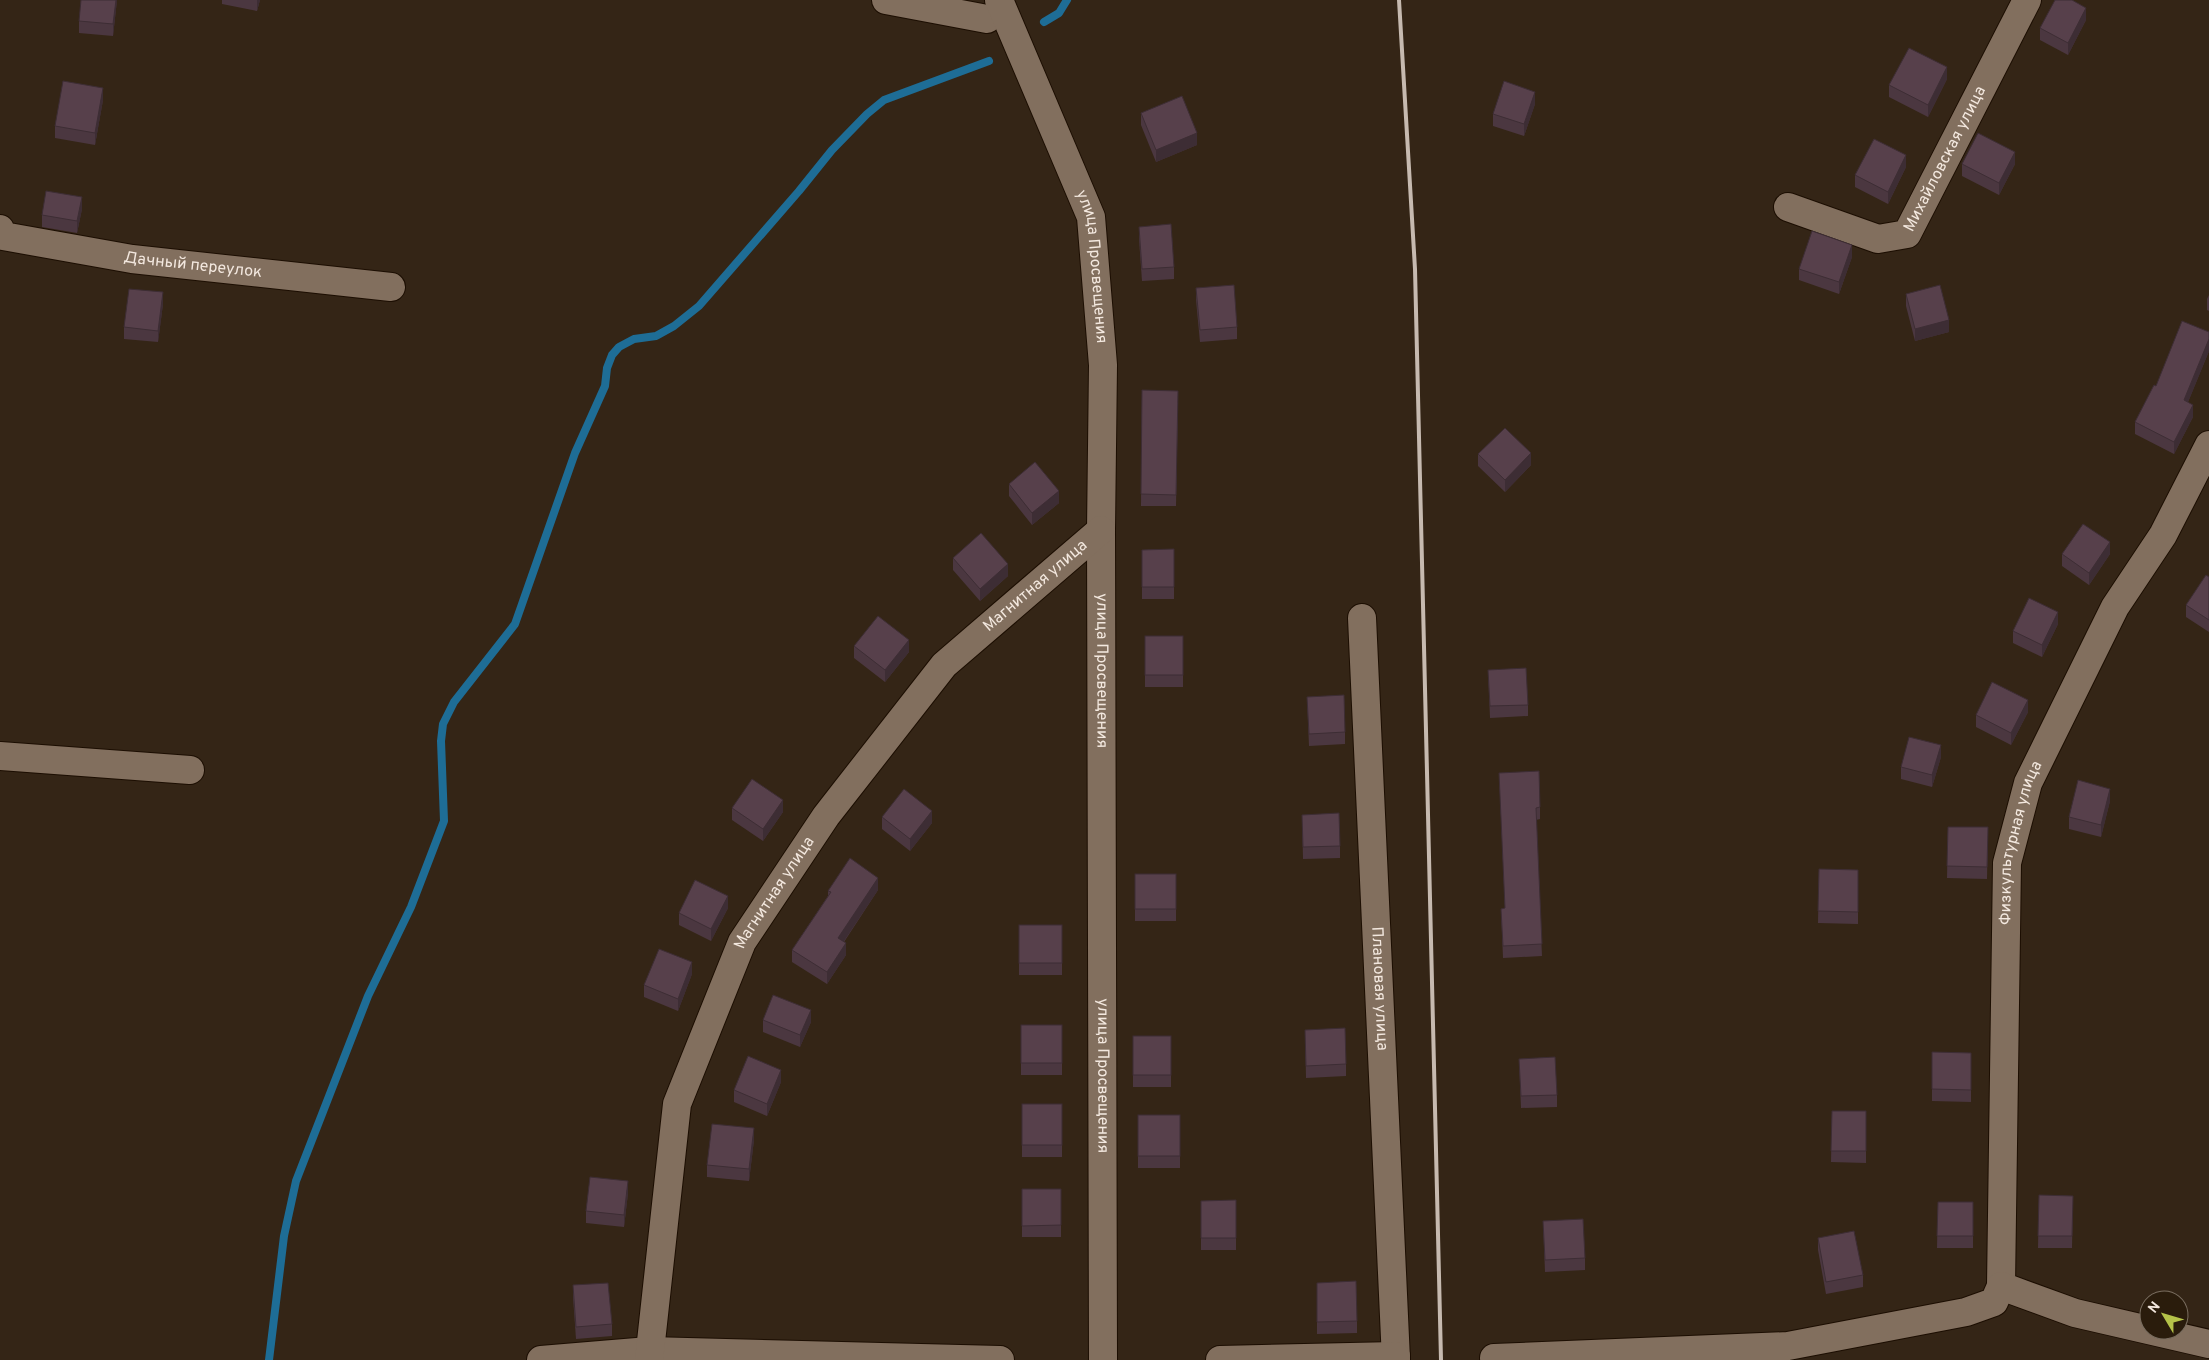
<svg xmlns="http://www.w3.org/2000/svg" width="2209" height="1360" font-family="Overpass,sans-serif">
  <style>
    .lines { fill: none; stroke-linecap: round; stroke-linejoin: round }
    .stream { stroke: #1e6d96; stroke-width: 8 }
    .minor-casing { stroke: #1c0e02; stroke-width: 30 }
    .minor { stroke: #826f5e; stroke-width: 28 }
    .rail { stroke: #c6bab0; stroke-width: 4 }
    .wall { fill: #4b3740 }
    .shaded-wall { fill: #3d2d34 }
    .building { fill: #57404b; stroke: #3d2d34 }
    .labels { text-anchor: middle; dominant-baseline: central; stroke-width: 5; stroke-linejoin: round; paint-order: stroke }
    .street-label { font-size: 16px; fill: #f3e8df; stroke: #2a1c0c }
  </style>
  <rect width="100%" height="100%" fill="#342516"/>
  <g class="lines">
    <g class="stream">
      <path d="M 1044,22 L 1059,13 L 1067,0"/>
      <path d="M 269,1360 L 284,1236 L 296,1181 L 368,996 L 411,907 L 444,821 L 441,741 L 443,724 L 454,702 L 515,624 L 575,453 L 605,386 L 607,368 L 612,355 L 619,347 L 634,339 L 656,336 L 674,326 L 699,306 L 799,191 L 832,150 L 867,114 L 884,100 L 989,61"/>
    </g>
    <g class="minor-casing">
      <g id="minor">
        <path d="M 886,0 L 987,19"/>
        <path id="s1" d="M 999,0 L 1091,217 L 1103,365 L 1101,530 L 1103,1360"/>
        <path id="s2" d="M 1788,207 L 1878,239 L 1907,234 L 2027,0"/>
        <path id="s3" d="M 0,229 L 3,236 L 132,259 L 391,287"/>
        <path id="s4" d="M 1362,618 L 1396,1360"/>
        <path d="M 0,756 L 190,770"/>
        <path id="s5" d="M 2001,1286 L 2007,863 L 2028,783 L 2115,607 L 2163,535 L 2209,445"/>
        <path d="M 1494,1358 L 1788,1346 L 1966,1312 L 1994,1302 L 2001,1286 L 2075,1313 L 2209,1344"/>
        <path d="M 541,1360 L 649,1351 L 1000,1360"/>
        <path id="s6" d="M 649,1360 L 677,1104 L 742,942 L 826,816 L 944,665 L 1101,530"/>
        <path d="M 1220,1360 L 1396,1356"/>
      </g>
    </g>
    <use href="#minor" class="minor"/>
    <path class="rail" d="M 1399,0 L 1415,269 L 1441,1360"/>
  </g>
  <g class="wall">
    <path d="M 117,0 L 113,36 L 79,33 L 79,21 Z"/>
    <path d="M 222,0 L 260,0 L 257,11 L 222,4 Z"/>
    <path d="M 2086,20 L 2068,55 L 2040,40 L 2040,28 Z"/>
    <path d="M 1947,79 L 1928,117 L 1889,97 L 1889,85 Z"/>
    <path d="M 103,100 L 95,145 L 55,138 L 55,126 Z"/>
    <path d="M 1535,104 L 1524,136 L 1493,126 L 1493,114 Z"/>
    <path d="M 1141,113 L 1197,145 L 1156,162 L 1141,125 Z"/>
    <path d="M 1962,164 L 2015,164 L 1999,195 L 1962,176 Z"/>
    <path d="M 1906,167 L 1888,204 L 1855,187 L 1855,175 Z"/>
    <path d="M 82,209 L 77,233 L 42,227 L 42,215 Z"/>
    <path d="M 1139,227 L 1174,267 L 1174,279 L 1142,281 L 1139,239 Z"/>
    <path d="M 1852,257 L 1839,294 L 1799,280 L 1799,269 Z"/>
    <path d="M 1196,288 L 1237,327 L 1237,339 L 1200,342 L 1196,300 Z"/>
    <path d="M 1906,294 L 1949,332 L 1915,341 L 1906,306 Z"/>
    <path d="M 2209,295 L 2209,311 L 2207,310 L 2207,299 Z"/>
    <path d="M 163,304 L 158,342 L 124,339 L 124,327 Z"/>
    <path d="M 2209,351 L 2188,402 L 2193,417 L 2174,454 L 2135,434 L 2135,422 L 2156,386 Z"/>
    <path d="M 1142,390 L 1178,403 L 1176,506 L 1141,506 Z"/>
    <path d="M 1478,454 L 1531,465 L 1505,492 L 1478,466 Z"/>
    <path d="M 1009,484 L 1059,503 L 1032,525 L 1009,496 Z"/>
    <path d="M 1174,549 L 1174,599 L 1142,599 L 1142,550 Z"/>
    <path d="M 2062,554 L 2110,554 L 2089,585 L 2062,566 Z"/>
    <path d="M 953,558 L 1008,576 L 980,601 L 953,570 Z"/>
    <path d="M 2209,577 L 2209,632 L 2186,617 L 2186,605 Z"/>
    <path d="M 2058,624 L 2042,657 L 2013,643 L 2013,631 Z"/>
    <rect x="1145" y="636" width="38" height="51"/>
    <path d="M 854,646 L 909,652 L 885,682 L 854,658 Z"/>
    <path d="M 1488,670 L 1528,705 L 1528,716 L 1490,718 Z"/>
    <path d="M 1307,697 L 1345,732 L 1345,744 L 1309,746 Z"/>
    <path d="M 2028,712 L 2011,745 L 1976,727 L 1976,715 Z"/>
    <path d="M 1941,757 L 1932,787 L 1901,779 L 1901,767 Z"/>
    <path d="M 1499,773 L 1540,807 L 1540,819 L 1536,820 L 1542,956 L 1503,958 L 1501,909 L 1505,908 Z"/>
    <path d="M 2110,801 L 2101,837 L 2069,829 L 2069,817 Z"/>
    <path d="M 732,808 L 783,812 L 763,841 L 732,820 Z"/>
    <path d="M 1302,815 L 1340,846 L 1340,858 L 1303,859 Z"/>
    <path d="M 882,817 L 932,823 L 910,851 L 882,829 Z"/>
    <path d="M 1948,827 L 1988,827 L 1987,879 L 1947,878 Z"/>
    <path d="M 1819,869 L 1858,870 L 1858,924 L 1818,923 Z"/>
    <rect x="1135" y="874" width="41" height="47"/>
    <path d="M 878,890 L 844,942 L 846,955 L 827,984 L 792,962 L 792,950 L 828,896 L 828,891 Z"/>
    <path d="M 728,908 L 711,941 L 679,925 L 679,913 Z"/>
    <rect x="1019" y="925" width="43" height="50"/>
    <path d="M 692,974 L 678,1011 L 644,997 L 644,985 Z"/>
    <path d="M 763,1020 L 811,1022 L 800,1047 L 763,1032 Z"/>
    <rect x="1021" y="1025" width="41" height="50"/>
    <path d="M 1305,1030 L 1346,1064 L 1346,1076 L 1306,1078 Z"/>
    <rect x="1133" y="1036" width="38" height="51"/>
    <path d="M 1932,1052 L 1971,1053 L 1971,1102 L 1932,1101 Z"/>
    <path d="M 1519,1059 L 1557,1095 L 1557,1107 L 1521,1108 Z"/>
    <path d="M 781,1082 L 767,1116 L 734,1102 L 734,1090 Z"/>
    <rect x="1022" y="1104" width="40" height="53"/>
    <path d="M 1832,1111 L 1866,1111 L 1866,1163 L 1831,1162 Z"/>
    <rect x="1138" y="1115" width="42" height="53"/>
    <path d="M 754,1140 L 749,1181 L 707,1177 L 707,1165 Z"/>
    <rect x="1022" y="1189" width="39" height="48"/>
    <path d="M 628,1193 L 624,1227 L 586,1223 L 586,1211 Z"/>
    <path d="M 2039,1195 L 2073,1196 L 2072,1248 L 2038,1248 Z"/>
    <path d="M 1236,1200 L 1236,1250 L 1201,1250 L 1201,1201 Z"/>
    <path d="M 1938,1202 L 1973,1202 L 1973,1248 L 1937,1248 Z"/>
    <path d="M 1543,1221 L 1585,1258 L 1585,1270 L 1545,1272 Z"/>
    <path d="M 1818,1238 L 1863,1275 L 1863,1287 L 1826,1294 L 1818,1250 Z"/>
    <path d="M 1317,1283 L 1357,1321 L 1357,1333 L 1317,1334 Z"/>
    <path d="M 573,1285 L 612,1324 L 612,1336 L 576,1339 L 573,1297 Z"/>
  </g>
  <g class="shaded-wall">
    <path d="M 116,0 L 117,0 L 113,36 L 113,24 Z"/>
    <path d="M 257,0 L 260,0 L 257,11 Z"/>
    <path d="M 2086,8 L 2086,20 L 2068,55 L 2068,43 Z"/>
    <path d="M 1947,67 L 1947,79 L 1928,117 L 1928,105 Z"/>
    <path d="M 103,88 L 103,100 L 95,145 L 95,133 Z"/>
    <path d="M 1535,92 L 1535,104 L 1524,136 L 1524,124 Z"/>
    <path d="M 1197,133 L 1197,145 L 1156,162 L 1156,150 Z"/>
    <path d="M 2015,152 L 2015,164 L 1999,195 L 1999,183 Z"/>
    <path d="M 1906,155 L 1906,167 L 1888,204 L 1888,192 Z"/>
    <path d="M 82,197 L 82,209 L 77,233 L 77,221 Z"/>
    <path d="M 1852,245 L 1852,257 L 1839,294 L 1839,282 Z"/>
    <path d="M 163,292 L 163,304 L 158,342 L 158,331 Z"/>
    <path d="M 1949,320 L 1949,332 L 1915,341 L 1915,329 Z"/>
    <path d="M 2209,339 L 2209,351 L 2184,412 L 2184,400 Z"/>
    <path d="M 2193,405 L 2193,417 L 2174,454 L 2174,442 Z"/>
    <path d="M 1531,453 L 1531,465 L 1505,492 L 1505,480 Z"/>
    <path d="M 1059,491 L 1059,503 L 1032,525 L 1032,513 Z"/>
    <path d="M 2110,542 L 2110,554 L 2089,585 L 2089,573 Z"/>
    <path d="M 1008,564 L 1008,576 L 980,601 L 980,589 Z"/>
    <path d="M 2058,612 L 2058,624 L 2042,657 L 2042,645 Z"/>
    <path d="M 909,640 L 909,652 L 885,682 L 885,670 Z"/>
    <path d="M 2028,700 L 2028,712 L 2011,745 L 2011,733 Z"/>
    <path d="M 1941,745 L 1941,757 L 1932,787 L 1932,775 Z"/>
    <path d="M 2110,789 L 2110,801 L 2101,837 L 2101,825 Z"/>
    <path d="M 783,800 L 783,812 L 763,841 L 763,829 Z"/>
    <path d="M 932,811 L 932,823 L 910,851 L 910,839 Z"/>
    <path d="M 878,878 L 878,890 L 838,950 L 838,938 Z"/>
    <path d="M 728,896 L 728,908 L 711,941 L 711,929 Z"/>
    <path d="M 846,943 L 846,955 L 827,984 L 827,972 Z"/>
    <path d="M 692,962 L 692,974 L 678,1011 L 678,999 Z"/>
    <path d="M 811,1010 L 811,1022 L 800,1047 L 800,1035 Z"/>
    <path d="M 781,1070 L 781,1082 L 767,1116 L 767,1104 Z"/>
    <path d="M 754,1128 L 754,1140 L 749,1181 L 749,1169 Z"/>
    <path d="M 628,1181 L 628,1193 L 624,1227 L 624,1215 Z"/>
  </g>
  <g class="building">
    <path d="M 81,0 L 116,0 L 113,24 L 79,21 Z"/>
    <path d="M 2055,0 L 2072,0 L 2086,8 L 2068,43 L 2040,28 Z"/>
    <path d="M 1909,48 L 1947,67 L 1928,105 L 1889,85 Z"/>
    <path d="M 63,81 L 103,88 L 95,133 L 55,126 Z"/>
    <path d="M 1504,81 L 1535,92 L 1524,124 L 1493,114 Z"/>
    <path d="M 1182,96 L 1197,133 L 1156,150 L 1141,113 Z"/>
    <path d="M 1978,133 L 2015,152 L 1999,183 L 1962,164 Z"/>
    <path d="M 1874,139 L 1906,155 L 1888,192 L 1855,175 Z"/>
    <path d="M 46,191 L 82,197 L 77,221 L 42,215 Z"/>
    <path d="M 1171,224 L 1174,267 L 1142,269 L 1139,227 Z"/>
    <path d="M 1812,231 L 1852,245 L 1839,282 L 1799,269 Z"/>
    <path d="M 1234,285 L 1237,327 L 1200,330 L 1196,288 Z"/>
    <path d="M 1940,285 L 1949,320 L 1915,329 L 1906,294 Z"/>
    <path d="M 129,289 L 163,292 L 158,331 L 124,327 Z"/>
    <path d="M 2182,321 L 2209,332 L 2209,339 L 2184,400 L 2193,405 L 2174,442 L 2135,422 L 2154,385 L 2156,386 Z"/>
    <path d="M 1142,390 L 1178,391 L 1176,495 L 1141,494 Z"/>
    <path d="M 1505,428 L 1531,453 L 1505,480 L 1478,454 Z"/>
    <path d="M 1035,462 L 1059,491 L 1032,513 L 1009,484 Z"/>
    <path d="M 2083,524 L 2110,542 L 2089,573 L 2062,554 Z"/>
    <path d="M 981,533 L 1008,564 L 980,589 L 953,558 Z"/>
    <path d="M 1174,549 L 1174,587 L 1142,587 L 1142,550 Z"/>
    <path d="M 2206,575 L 2209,577 L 2209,620 L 2186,605 Z"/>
    <path d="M 2029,598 L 2058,612 L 2042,645 L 2013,631 Z"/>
    <path d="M 878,616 L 909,640 L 885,670 L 854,646 Z"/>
    <rect x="1145" y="636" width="38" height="39"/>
    <path d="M 1526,668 L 1528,705 L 1490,706 L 1488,670 Z"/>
    <path d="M 1992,682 L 2028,700 L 2011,733 L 1976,715 Z"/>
    <path d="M 1344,695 L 1345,732 L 1309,734 L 1307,697 Z"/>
    <path d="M 1909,737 L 1941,745 L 1932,775 L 1901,767 Z"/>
    <path d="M 1539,771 L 1540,807 L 1536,808 L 1542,944 L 1503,946 L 1501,909 L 1505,908 L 1499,773 Z"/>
    <path d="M 752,779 L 783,800 L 763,829 L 732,808 Z"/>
    <path d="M 2078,780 L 2110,789 L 2101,825 L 2069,817 Z"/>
    <path d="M 904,789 L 932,811 L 910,839 L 882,817 Z"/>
    <path d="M 1339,813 L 1340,846 L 1303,847 L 1302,815 Z"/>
    <path d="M 1948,827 L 1988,827 L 1987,867 L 1947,866 Z"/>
    <path d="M 850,858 L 878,878 L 838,938 L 846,943 L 827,972 L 792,950 L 831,892 L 828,891 Z"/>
    <path d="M 1819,869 L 1858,870 L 1858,912 L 1818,911 Z"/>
    <rect x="1135" y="874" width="41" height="35"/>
    <path d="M 695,880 L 728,896 L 711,929 L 679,913 Z"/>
    <rect x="1019" y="925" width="43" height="38"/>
    <path d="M 659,949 L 692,962 L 678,999 L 644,985 Z"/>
    <path d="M 773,995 L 811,1010 L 800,1035 L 763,1020 Z"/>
    <rect x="1021" y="1025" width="41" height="38"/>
    <path d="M 1345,1028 L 1346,1064 L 1306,1066 L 1305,1030 Z"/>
    <rect x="1133" y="1036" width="38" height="39"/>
    <path d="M 1932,1052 L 1971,1053 L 1971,1090 L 1932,1089 Z"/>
    <path d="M 748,1056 L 781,1070 L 767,1104 L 734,1090 Z"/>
    <path d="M 1555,1057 L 1557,1095 L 1521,1096 L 1519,1059 Z"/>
    <rect x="1022" y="1104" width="40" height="41"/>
    <path d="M 1832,1111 L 1866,1111 L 1866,1151 L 1831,1151 Z"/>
    <rect x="1138" y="1115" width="42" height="41"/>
    <path d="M 712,1124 L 754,1128 L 749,1169 L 707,1165 Z"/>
    <path d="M 590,1177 L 628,1181 L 624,1215 L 586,1211 Z"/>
    <path d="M 1022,1189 L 1061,1189 L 1061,1225 L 1022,1226 Z"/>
    <path d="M 2039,1195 L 2073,1196 L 2072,1236 L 2038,1236 Z"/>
    <path d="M 1236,1200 L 1236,1238 L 1201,1238 L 1201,1201 Z"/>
    <path d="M 1938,1202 L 1973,1202 L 1973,1236 L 1937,1236 Z"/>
    <path d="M 1583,1219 L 1585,1258 L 1545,1260 L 1543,1221 Z"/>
    <path d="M 1854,1231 L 1863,1275 L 1826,1282 L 1818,1238 Z"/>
    <path d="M 1356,1281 L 1357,1321 L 1317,1322 L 1317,1283 Z"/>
    <path d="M 608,1283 L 612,1324 L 576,1327 L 573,1285 Z"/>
  </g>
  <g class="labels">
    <g class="street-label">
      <text stroke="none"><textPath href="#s2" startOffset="209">Михайловская улица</textPath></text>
      <text stroke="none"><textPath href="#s3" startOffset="200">Дачный переулок</textPath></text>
      <text stroke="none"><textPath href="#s1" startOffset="285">улица Просвещения</textPath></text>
      <text stroke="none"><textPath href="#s6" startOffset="896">Магнитная улица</textPath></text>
      <text stroke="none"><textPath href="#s1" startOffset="690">улица Просвещения</textPath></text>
      <text stroke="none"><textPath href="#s5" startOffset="445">Физкультурная улица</textPath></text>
      <text stroke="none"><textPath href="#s6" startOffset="491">Магнитная улица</textPath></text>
      <text stroke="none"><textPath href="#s4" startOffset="371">Плановая улица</textPath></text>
      <text stroke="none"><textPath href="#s1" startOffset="1095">улица Просвещения</textPath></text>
    </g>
  </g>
  <g transform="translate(2164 1315) rotate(308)"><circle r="24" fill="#2a1c0c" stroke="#7a6e60"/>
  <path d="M0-4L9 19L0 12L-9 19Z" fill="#b5c249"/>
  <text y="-8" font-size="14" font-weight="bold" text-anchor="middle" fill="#f3e8df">N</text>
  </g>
</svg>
